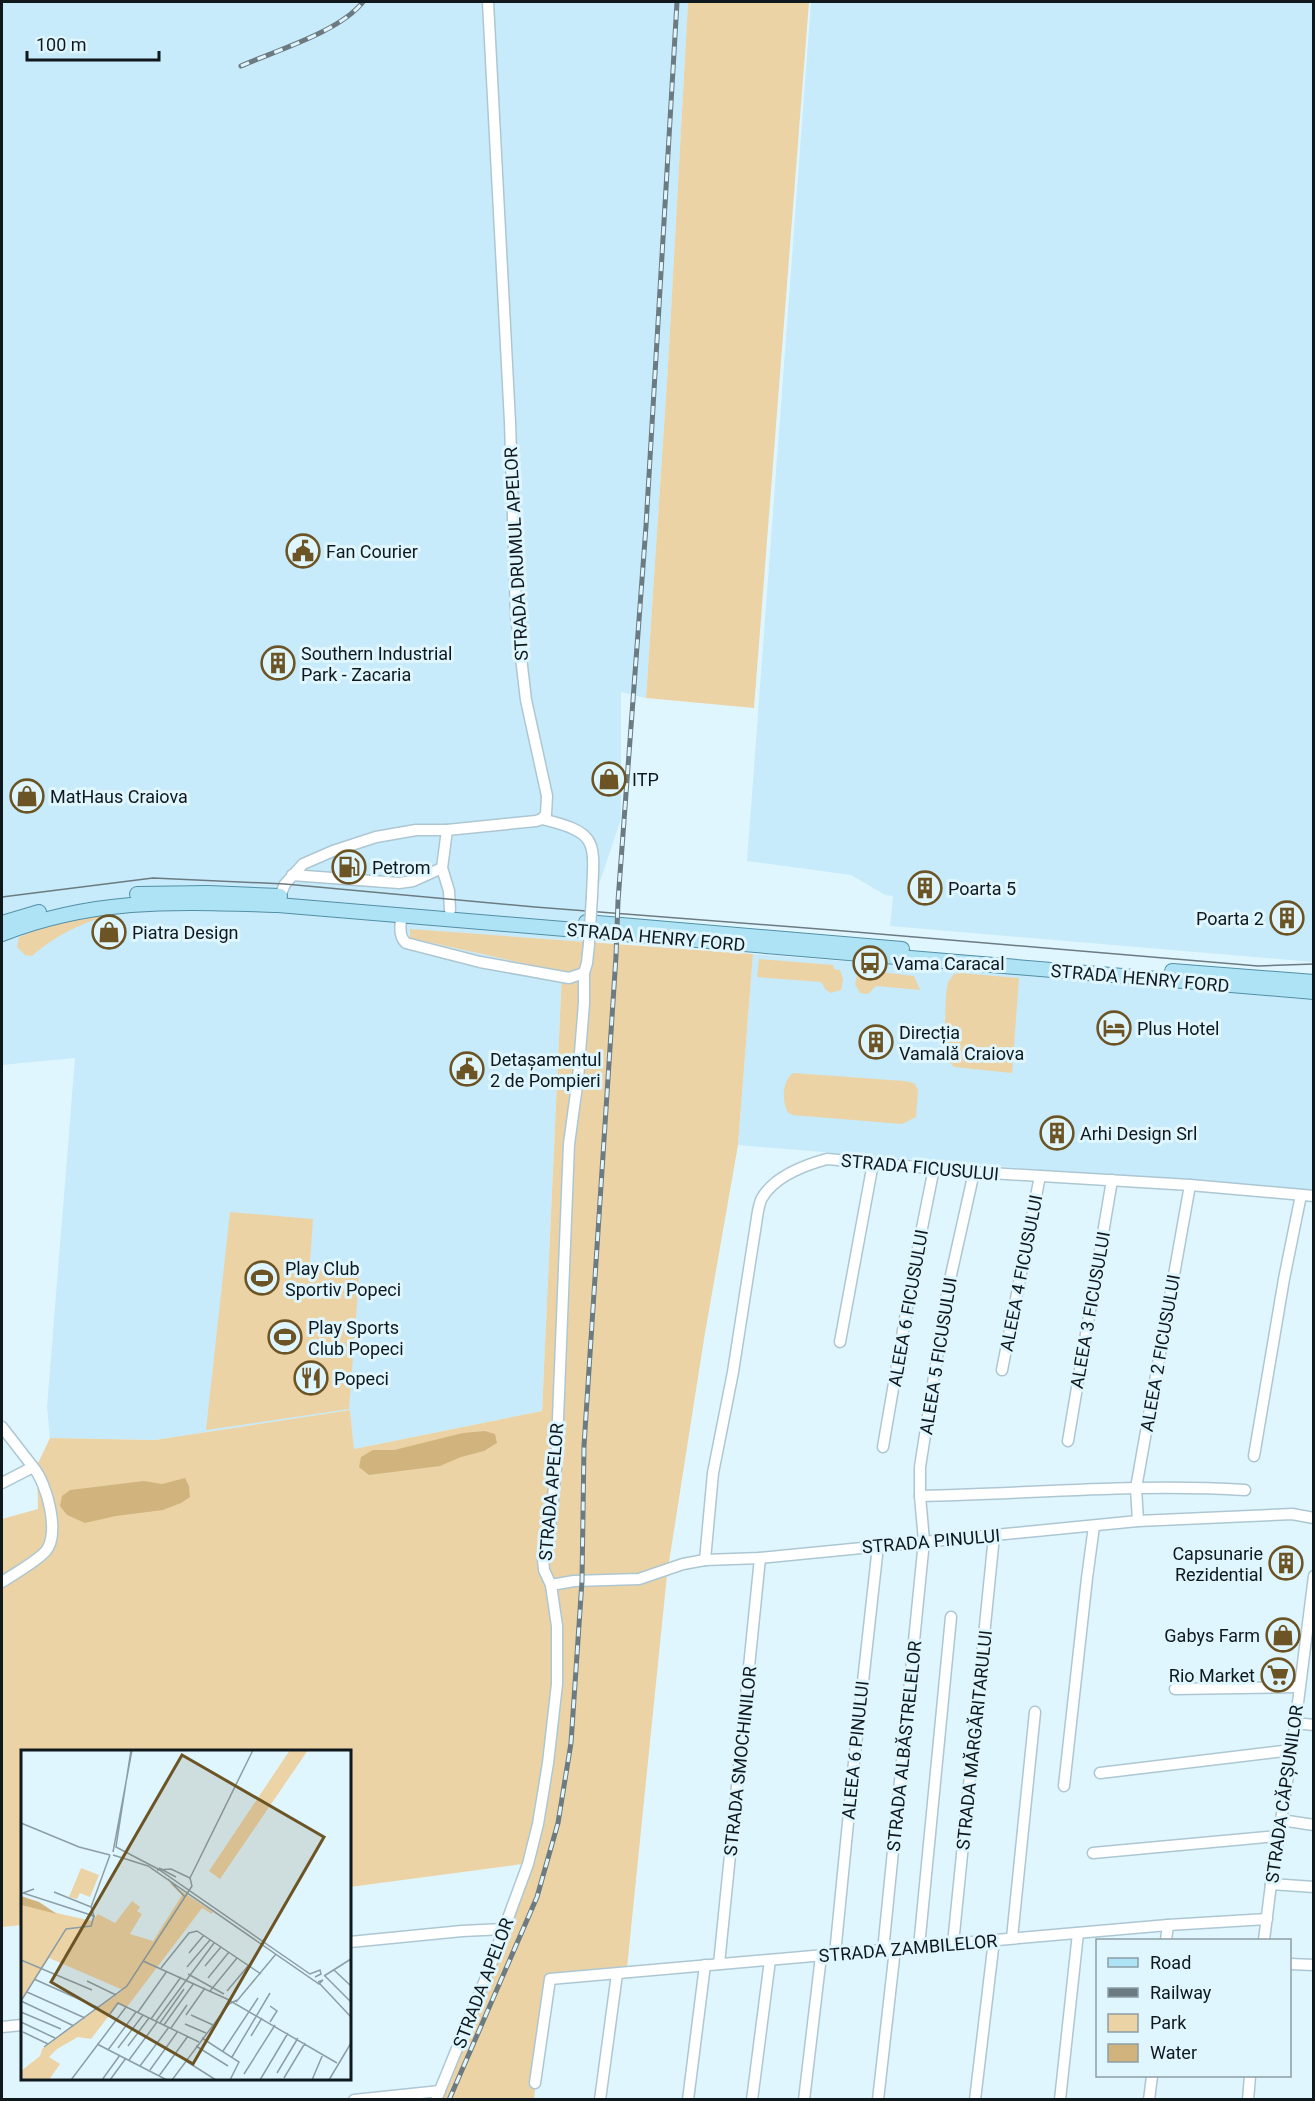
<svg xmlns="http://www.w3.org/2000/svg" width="1315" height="2101" font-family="Roboto,sans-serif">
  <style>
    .built { fill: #c7ebfa }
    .green { fill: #ecd3a6 }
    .water { fill: #d1b47d }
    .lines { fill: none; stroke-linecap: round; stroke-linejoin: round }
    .minor-casing { stroke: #adc7d2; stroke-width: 13 }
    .major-casing { stroke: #538fa5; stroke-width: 16 }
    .minor { stroke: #fff; stroke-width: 10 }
    .major { stroke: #aee2f5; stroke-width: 14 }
    .tram { stroke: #6c7b81; stroke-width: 1.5 }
    .rail-casing { stroke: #6c7b81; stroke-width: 5 }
    .rail { stroke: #e0f6ff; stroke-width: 3; stroke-dasharray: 9; stroke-linecap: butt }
    .minor-bridge-casing { stroke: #adc7d2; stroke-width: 13; stroke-linecap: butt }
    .minor-bridge { stroke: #fff; stroke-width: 10 }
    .labels { text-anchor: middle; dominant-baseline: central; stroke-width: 6; stroke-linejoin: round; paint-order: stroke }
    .poi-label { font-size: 18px; fill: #0f191d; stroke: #e0f6ff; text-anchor: start }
    .street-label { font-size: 18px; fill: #0f191d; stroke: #e0f6ff }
    .inset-road { fill: none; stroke: #8c9ea5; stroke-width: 1.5 }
    .view { fill: #6c5425; fill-opacity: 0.15; stroke: #6c5425; stroke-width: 3 }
    .inset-edge { fill: none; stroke: #0f191d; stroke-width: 3 }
  </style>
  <rect width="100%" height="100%" fill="#e0f6ff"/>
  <g class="built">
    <path d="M 2,2 L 688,2 L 668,366 L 646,698 L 621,692 L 621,819 L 596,893 L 593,942 L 410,930 L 410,938 L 562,971 L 542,1411 L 354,1449 L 350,1410 L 155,1440 L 50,1438 L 47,1407 L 75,1058 L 2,1065 Z"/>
    <path d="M 811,2 L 1313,2 L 1313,962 L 890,926 L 893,896 L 885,895 L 851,875 L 747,861 Z"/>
    <path d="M 753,954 L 1195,988 L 1313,1000 L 1313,1192 L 738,1145 Z"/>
  </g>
  <g class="green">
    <path d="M 688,2 L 809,2 L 754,708 L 646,698 L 668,366 Z"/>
    <path d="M 124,912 C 91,918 58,933 32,956 L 25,955 L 17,947 L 19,937 C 55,922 86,916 124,912 Z"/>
    <path d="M 410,929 L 753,954 L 738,1145 L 704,1339 L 667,1575 L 627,1968 L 547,1983 L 534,2099 L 439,2099 C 477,2023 502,1942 530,1863 L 350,1887 L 350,1752 L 22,1752 L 22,1925 L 2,1927 L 2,1519 L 38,1509 L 37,1465 L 50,1438 L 155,1440 L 350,1410 L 354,1449 L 542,1411 L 562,972 L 410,938 Z"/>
    <path d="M 759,959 L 833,965 L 834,969 L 840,970 L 843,980 L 841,990 L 831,993 L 826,990 L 821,982 L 757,977 Z"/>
    <path d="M 862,970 L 914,976 L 920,990 L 876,986 L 868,994 L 860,993 L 855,984 L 858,973 Z"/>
    <path d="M 961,973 L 1019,978 L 1012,1073 L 954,1067 L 949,1062 L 944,1049 L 946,994 L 948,982 L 954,974 Z"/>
    <path d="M 793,1073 L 904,1081 L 914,1083 L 918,1090 L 916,1117 L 902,1124 L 792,1115 L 787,1111 C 782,1099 782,1082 793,1073 Z"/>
    <path d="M 230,1212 L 313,1219 L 310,1262 L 360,1265 L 349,1409 L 206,1430 Z"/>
  </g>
  <g class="water">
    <path d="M 485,1431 L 495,1434 L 497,1443 L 484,1451 L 461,1457 L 440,1466 L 369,1475 L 359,1467 L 361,1457 L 373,1450 L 394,1450 L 463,1433 Z"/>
    <path d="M 185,1478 L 189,1486 L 190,1497 L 181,1503 L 163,1510 L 116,1516 L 85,1523 L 67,1515 L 60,1506 L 62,1496 L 70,1490 L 144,1481 L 162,1484 Z"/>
  </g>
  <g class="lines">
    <g class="minor-casing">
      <g id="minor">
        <path d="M 542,819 C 600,833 594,842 592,896"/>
        <path d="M 447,830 L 442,868 L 449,891 L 450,910"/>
        <path d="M 292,875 L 399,883 L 413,881 L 442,868"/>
        <path d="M 280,896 L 285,884 L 303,864 L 333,851 L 376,837 L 416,830 L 447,830 L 536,821 L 542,819 L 546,814 L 547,796 L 526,700 L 516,615 L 510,422 L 488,2"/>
        <path d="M 401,915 C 401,925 398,936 406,943 L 480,962 L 569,978 L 584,973"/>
        <path d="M 840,1342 L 873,1163"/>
        <path d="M 1002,1370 L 1040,1176"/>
        <path d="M 2,1427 L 33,1467 L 2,1483"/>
        <path d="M 1068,1441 L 1112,1180"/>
        <path d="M 883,1447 L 912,1278 L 934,1168"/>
        <path d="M 1254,1456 L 1284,1279 L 1301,1195"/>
        <path d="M 920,1496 C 1028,1494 1136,1483 1245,1490"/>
        <path d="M 1138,1521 L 1136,1488 L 1190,1185"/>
        <path d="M 705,1560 L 713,1473 L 733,1372 L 758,1211 C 759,1207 760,1201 762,1198 C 774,1177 805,1165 827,1159 L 974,1172 L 1190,1185 L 1314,1196"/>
        <path d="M 2,1582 C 15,1573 33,1564 45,1552 C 61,1535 47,1483 33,1467"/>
        <path d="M 551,1585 L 574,1581 L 639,1579 L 683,1564 L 705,1560 L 760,1558 L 1138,1521 L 1292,1514 L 1314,1518"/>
        <path d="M 1175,1689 L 1298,1687"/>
        <path d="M 1295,1723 L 1314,1725"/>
        <path d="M 1100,1773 L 1292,1750"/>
        <path d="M 1064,1786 L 1087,1578 L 1094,1526"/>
        <path d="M 1281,1820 L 1314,1825"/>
        <path d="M 1093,1853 L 1278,1836"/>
        <path d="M 1271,1884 L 1314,1887"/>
        <path d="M 1012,1938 L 1035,1712"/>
        <path d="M 1166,1940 L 1168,1925"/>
        <path d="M 1264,1940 L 1271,1884 L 1292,1750 L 1314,1576"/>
        <path d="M 350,1942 L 462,1931 L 504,1929"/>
        <path d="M 953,1944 L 994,1536"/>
        <path d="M 919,1947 L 951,1617"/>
        <path d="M 883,1951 L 924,1541 L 920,1496 L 920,1467 L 947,1293 L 974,1172"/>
        <path d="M 835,1954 L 853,1772 L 878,1546"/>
        <path d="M 719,1964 L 760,1558"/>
        <path d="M 1290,1964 L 1314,1965"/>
        <path d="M 2,2027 L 22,2025"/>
        <path d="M 535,2083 L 550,1979 L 1168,1925 L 1267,1919"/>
        <path d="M 354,2100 L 440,2091"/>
        <path d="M 436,2100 L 487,1975 L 528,1864 L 538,1824 L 548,1763 L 557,1684 L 557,1626 L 551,1585 L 544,1570 L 543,1559 L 550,1527 L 556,1468 L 569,1144 L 578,1078 L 584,1003 L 584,973 L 587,963 L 589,944"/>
        <path d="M 600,2100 L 617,1974"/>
        <path d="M 688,2100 L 705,1965"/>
        <path d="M 752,2100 L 770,1960"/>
        <path d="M 804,2100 L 821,1956"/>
        <path d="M 878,2100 L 895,1949"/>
        <path d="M 975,2100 L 994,1940"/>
        <path d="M 1060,2100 L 1078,1933"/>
        <path d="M 1149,2100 L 1152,2076"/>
        <path d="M 1248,2100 L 1250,2076"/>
      </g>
    </g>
    <g class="major-casing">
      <g id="major">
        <path d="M 137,894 L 208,893 L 280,896"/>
        <path d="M 586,922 L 902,949"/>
        <path d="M 2,923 L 39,912"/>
        <path d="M 2,934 C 97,897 179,902 278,905 L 1314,992"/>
        <path d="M 1172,971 L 1314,982"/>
      </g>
    </g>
    <use href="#minor" class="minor"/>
    <use href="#major" class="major"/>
    <path class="tram" d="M 2,897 L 153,878 L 285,884 L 535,907 L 832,930 L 1258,966 L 1314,964"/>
    <g class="rail-casing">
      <g id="rail">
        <path d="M 241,66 C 277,50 339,32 363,2"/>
        <path d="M 449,2100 L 537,1897 L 558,1823 L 571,1743 L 582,1581 L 584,1446 L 616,956 L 618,901 L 646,526 L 677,2"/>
      </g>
    </g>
    <use href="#rail" class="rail"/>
    <g class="minor-bridge-casing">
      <path id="minor-bridge" d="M 589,944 L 592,896"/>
    </g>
    <use href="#minor-bridge" class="minor-bridge"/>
  </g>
  <defs>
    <g id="civic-ring" transform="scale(1.725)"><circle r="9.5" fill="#e0f6ff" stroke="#6c5425" stroke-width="1.5"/><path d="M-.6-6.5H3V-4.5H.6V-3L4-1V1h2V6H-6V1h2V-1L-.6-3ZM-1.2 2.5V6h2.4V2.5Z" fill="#6c5425"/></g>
    <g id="building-ring" transform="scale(1.725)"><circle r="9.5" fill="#e0f6ff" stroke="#6c5425" stroke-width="1.5"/><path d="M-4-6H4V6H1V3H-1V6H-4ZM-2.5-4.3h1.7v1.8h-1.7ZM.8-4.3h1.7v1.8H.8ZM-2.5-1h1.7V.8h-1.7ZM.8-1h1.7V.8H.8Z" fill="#6c5425"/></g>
    <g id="shop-ring" transform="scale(1.725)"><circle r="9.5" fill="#e0f6ff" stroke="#6c5425" stroke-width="1.5"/><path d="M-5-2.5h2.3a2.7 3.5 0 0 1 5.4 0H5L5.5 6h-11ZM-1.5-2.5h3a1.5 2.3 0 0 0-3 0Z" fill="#6c5425"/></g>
    <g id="fuel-ring" transform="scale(1.725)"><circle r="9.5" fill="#e0f6ff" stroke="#6c5425" stroke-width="1.5"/><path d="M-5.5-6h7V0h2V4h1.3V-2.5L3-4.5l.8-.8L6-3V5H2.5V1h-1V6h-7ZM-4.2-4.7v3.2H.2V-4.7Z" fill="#6c5425"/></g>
    <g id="bus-ring" transform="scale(1.725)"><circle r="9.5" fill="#e0f6ff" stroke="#6c5425" stroke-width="1.5"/><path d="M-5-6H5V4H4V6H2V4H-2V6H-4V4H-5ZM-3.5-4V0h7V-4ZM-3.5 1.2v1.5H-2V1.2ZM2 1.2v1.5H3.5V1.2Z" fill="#6c5425"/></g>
    <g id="hotel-ring" transform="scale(1.725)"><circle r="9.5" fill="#e0f6ff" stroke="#6c5425" stroke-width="1.5"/><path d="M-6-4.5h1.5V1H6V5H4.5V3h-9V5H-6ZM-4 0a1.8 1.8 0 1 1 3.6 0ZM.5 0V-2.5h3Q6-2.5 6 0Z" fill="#6c5425"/></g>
    <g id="stadium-ring" transform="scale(1.725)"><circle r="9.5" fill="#e0f6ff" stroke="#6c5425" stroke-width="1.5"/><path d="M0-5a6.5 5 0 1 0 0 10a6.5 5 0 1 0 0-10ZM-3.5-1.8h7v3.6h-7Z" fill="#6c5425"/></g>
    <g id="restaurant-ring" transform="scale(1.725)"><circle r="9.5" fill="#e0f6ff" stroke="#6c5425" stroke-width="1.5"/><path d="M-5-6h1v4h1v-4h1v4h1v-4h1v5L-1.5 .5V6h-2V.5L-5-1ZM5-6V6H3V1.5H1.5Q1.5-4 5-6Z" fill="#6c5425"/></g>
    <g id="supermarket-ring" transform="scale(1.725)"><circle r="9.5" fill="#e0f6ff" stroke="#6c5425" stroke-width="1.5"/><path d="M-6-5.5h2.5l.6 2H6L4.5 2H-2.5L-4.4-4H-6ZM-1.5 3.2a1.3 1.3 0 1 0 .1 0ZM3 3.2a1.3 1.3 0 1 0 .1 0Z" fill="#6c5425"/></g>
  </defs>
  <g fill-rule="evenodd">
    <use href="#civic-ring" x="303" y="551"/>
    <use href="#building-ring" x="278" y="663"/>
    <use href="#shop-ring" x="609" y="779"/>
    <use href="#shop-ring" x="27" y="796"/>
    <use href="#fuel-ring" x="349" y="867"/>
    <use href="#building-ring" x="925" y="888"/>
    <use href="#building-ring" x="1287" y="918"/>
    <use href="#shop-ring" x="109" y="932"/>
    <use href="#bus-ring" x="870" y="963"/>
    <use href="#hotel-ring" x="1114" y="1028"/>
    <use href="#building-ring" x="876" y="1042"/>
    <use href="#civic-ring" x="467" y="1069"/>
    <use href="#building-ring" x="1057" y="1133"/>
    <use href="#stadium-ring" x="262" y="1278"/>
    <use href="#stadium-ring" x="285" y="1337"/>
    <use href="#restaurant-ring" x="311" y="1378"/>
    <use href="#building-ring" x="1286" y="1563"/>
    <use href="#shop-ring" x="1283" y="1635"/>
    <use href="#supermarket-ring" x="1278" y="1675"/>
  </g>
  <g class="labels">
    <g class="poi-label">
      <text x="326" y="551">Fan Courier</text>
      <text x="301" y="653">Southern Industrial<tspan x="301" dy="21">Park - Zacaria</tspan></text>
      <text x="632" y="779">ITP</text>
      <text x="50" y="796">MatHaus Craiova</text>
      <text x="372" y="867">Petrom</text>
      <text x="948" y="888">Poarta 5</text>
      <text x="1264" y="918" text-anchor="end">Poarta 2</text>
      <text x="132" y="932">Piatra Design</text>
      <text x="893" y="963">Vama Caracal</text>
      <text x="1137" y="1028">Plus Hotel</text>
      <text x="899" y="1032">Direcția<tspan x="899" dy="21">Vamală Craiova</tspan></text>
      <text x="490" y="1059">Detașamentul<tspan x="490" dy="21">2 de Pompieri</tspan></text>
      <text x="1080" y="1133">Arhi Design Srl</text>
      <text x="285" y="1268">Play Club<tspan x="285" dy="21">Sportiv Popeci</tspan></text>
      <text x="308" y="1327">Play Sports<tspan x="308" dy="21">Club Popeci</tspan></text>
      <text x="334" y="1378">Popeci</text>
      <text x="1263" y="1553" text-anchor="end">Capsunarie<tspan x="1263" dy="21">Rezidential</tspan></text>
      <text x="1260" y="1635" text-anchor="end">Gabys Farm</text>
      <text x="1255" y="1675" text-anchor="end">Rio Market</text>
    </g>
    <g class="street-label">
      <text transform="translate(516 554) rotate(-93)">STRADA DRUMUL APELOR</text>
      <text transform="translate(656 937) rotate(5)">STRADA HENRY FORD</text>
      <text transform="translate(1140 978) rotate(5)">STRADA HENRY FORD</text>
      <text transform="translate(920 1167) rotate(5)">STRADA FICUSULUI</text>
      <text transform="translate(1021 1273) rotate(-79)">ALEEA 4 FICUSULUI</text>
      <text transform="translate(908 1308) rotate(-80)">ALEEA 6 FICUSULUI</text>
      <text transform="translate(1090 1310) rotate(-80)">ALEEA 3 FICUSULUI</text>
      <text transform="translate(1160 1353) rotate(-80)">ALEEA 2 FICUSULUI</text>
      <text transform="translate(938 1356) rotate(-81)">ALEEA 5 FICUSULUI</text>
      <text transform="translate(551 1492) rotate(-85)">STRADA APELOR</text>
      <text transform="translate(931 1541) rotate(-5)">STRADA PINULUI</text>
      <text transform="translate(974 1740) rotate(-84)">STRADA MĂRGĂRITARULUI</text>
      <text transform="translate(904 1746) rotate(-84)">STRADA ALBĂSTRELELOR</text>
      <text transform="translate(855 1750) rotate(-84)">ALEEA 6 PINULUI</text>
      <text transform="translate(740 1761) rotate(-84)">STRADA SMOCHINILOR</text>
      <text transform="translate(1284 1794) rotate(-82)">STRADA CĂPȘUNILOR</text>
      <text transform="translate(908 1948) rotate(-5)">STRADA ZAMBILELOR</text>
      <text transform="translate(483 1983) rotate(-69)">STRADA APELOR</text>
    </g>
  </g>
  <g transform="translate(21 1750)">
    <rect width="330" height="330" fill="#e0f6ff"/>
    <path d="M 269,0 L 287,0 L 199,129 L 188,121 ZM 60,118 L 78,125 L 69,147 L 59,143 L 56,149 L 48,147 ZM 147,132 L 192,162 L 191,164 L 181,158 L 106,257 L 97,254 L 70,289 L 57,287 L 36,299 L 28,307 L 39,314 L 28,330 L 0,330 L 0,321 L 19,306 L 21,299 L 102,240 L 28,208 L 0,251 L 0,155 L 71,171 L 77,164 L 94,173 L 111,151 L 119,157 L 116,161 L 121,164 L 109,184 L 132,191 L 161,145 Z" fill="#ecd3a6"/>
    <path d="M 0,146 L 18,152 L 36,164 L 0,155 Z" fill="#d1b47d"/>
    <path class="inset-road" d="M 110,0 L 95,97 L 137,119 L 289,224 L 299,220 L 300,224 L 294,227M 0,73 L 58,97 L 89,105M 92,102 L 111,0M 92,105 L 127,116 L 298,234 L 302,230 L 297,232M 138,118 L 155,127M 136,120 L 150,119 L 169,128M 169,128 L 232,0M 147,129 L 164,147M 13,139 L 2,143 L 73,166 L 70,157M 33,142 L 70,157 L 89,105M 168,203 L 183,185M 0,210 L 71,240M 122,211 L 206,249 L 316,313M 184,216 L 200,197M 166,217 L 189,190M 140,218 L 168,183 L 176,181 L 240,224M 313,220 L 330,236M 167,224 L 203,244M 303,226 L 330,209M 304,226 L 330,252M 187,228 L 208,202M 13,229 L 78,258M 66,231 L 95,245M 299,234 L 330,267M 189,241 L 216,208M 206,241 L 227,216M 6,242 L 64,268M 0,251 L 45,179 L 70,176 L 73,166M 0,251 L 53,276M 215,252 L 255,204M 0,262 L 40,279M 117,262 L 146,221M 89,264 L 97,253 L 178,292M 165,265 L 184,238M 170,265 L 192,275M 130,269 L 160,227M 135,271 L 193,193M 0,272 L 34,288M 249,272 L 256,261 L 249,256M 139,273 L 163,239M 164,274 L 185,283M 143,275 L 173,233M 150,278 L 166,255M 2,282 L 27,294M 230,286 L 241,268M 181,288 L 218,312 L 209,330M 76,294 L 146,330M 107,296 L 128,268M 175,296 L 207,316M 23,297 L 106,236 L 171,136 L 169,128M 97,298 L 122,265M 87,300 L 115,262M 202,301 L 237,248M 211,307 L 249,243M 108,310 L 136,272M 165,311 L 195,330M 119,316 L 148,277M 129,320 L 157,281M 256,323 L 277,288M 223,324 L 254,275M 138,326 L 167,286M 263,328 L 284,293M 50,330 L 105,257M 81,330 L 99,305M 89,330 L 105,308M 151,330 L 208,254 L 216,250M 239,330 L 267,283M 291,330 L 302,304M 308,330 L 330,293"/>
    <path class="view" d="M 161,5 L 303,87 L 172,314 L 30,232 Z"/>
    <rect width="330" height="330" class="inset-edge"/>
  </g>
  <rect width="1315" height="2101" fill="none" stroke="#0f191d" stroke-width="6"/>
  <rect x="1096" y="1939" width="195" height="138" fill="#e0f6ff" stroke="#8c9ea5" stroke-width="1.5"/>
  <rect x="1108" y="1958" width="30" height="9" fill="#aee2f5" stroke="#8c9ea5" stroke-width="1.5"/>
  <text x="1150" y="1969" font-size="18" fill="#0f191d">Road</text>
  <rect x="1108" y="1988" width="30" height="9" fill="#6c7b81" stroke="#8c9ea5" stroke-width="1.5"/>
  <text x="1150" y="1999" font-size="18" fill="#0f191d">Railway</text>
  <rect x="1108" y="2014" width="30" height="18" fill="#ecd3a6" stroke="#8c9ea5" stroke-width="1.5"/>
  <text x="1150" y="2029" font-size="18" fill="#0f191d">Park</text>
  <rect x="1108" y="2044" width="30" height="18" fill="#d1b47d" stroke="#8c9ea5" stroke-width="1.5"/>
  <text x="1150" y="2059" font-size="18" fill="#0f191d">Water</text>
  <path d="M27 51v9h132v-9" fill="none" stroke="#0f191d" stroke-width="3"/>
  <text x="36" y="51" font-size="18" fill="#0f191d" stroke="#e0f6ff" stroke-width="4.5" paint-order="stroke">100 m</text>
</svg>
